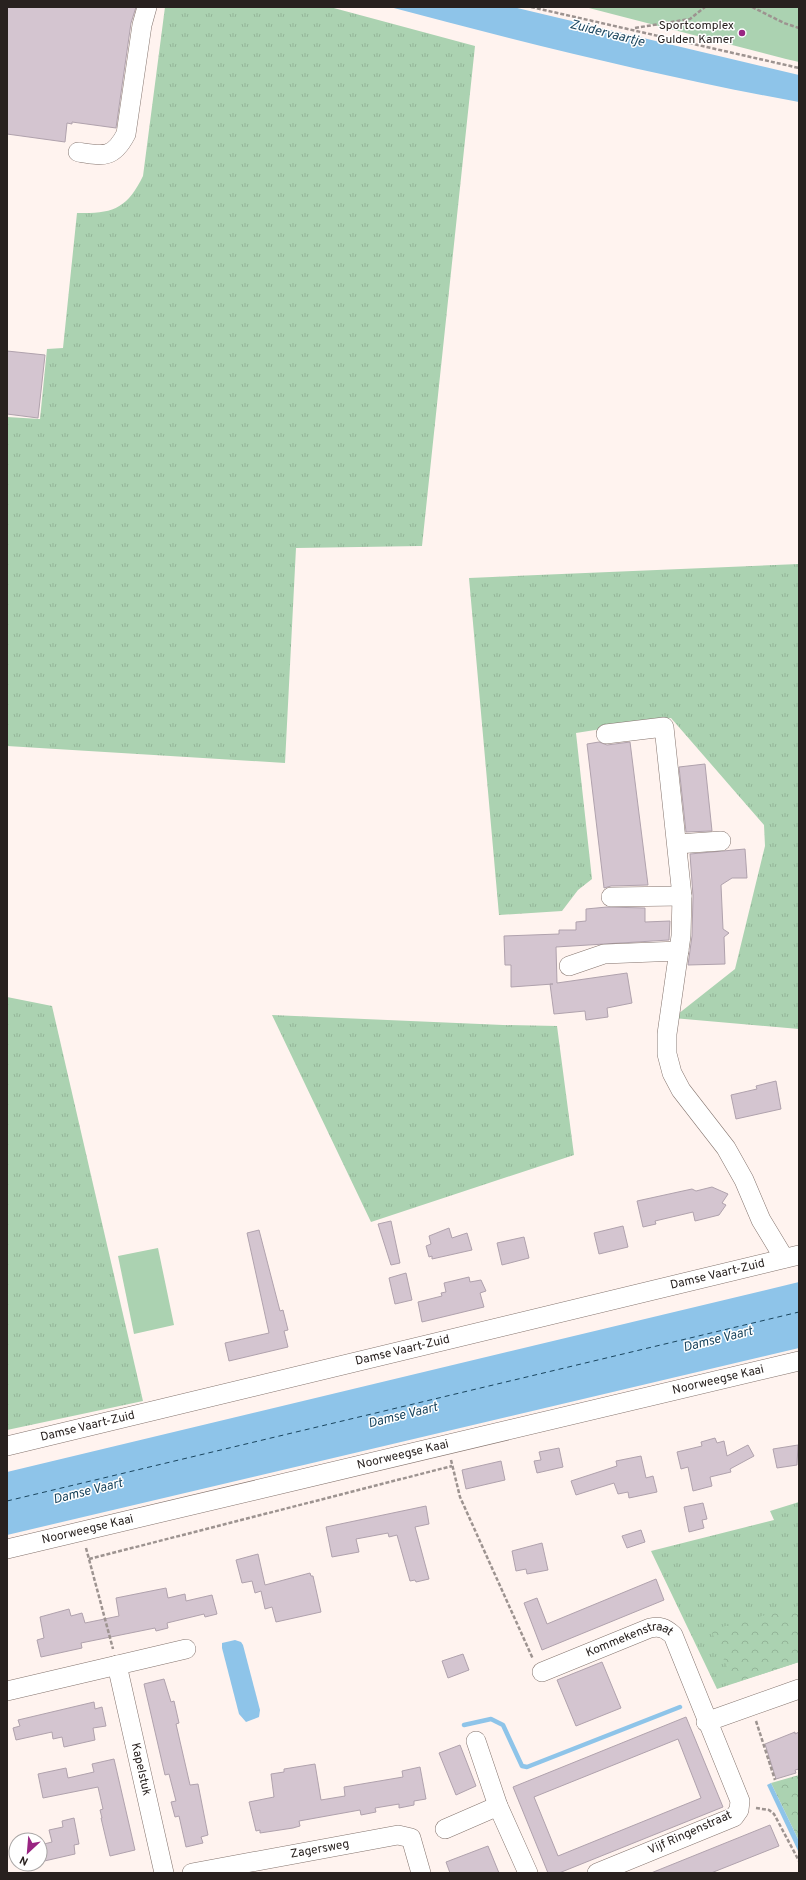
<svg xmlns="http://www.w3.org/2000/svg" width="806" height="1880" font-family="Overpass,sans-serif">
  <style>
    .grass { fill: url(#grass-tufts) }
    .forest { fill: url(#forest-crowns) }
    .garden { fill: #abd2b1 }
    .water { fill: #8ec4e9 }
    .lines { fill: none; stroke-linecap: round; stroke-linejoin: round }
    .stream { stroke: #8ec4e9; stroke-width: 4.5 }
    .ferry { stroke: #1a455e; stroke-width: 1; stroke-dasharray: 5 4; stroke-linecap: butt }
    .building { fill: #d4c5d0; stroke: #b0a2ad; fill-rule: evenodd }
    .minor-casing { stroke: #84746e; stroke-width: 20 }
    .path { stroke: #9d9390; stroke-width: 2.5; stroke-dasharray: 4 2; stroke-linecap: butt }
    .minor { stroke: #fff; stroke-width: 19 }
    .poi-dot { fill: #992582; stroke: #fff; stroke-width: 1.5 }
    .labels { text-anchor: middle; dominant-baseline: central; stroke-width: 3; stroke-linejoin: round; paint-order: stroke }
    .poi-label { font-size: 12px; fill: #28211f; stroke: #fff; text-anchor: end }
    .street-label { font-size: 12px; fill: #28211f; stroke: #fff }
    .water-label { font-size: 13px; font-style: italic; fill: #1a455e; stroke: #fff }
  </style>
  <defs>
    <pattern id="grass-tufts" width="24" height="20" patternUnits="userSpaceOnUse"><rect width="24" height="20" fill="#abd2b1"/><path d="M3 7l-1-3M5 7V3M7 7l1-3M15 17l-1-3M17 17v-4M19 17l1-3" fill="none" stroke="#93b498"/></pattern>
    <pattern id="forest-crowns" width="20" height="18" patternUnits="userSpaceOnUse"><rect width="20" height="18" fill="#abd2b1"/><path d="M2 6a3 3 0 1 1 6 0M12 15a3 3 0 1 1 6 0" fill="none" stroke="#93b498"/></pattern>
  </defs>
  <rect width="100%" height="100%" fill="#fff3ef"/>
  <g class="grass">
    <path d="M 165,7 L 330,7 L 475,46 L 422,546 L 296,548 L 285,763 L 7,746 L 7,417 L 40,419 L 47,349 L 63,348 L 77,213 C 112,214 127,209 143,176 Z"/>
    <path d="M 799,564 L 799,1029 L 673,1018 L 735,969 L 765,846 L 764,825 L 671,718 L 576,733 L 592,879 L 578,890 L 562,911 L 499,915 L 469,578 Z"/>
    <path d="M 7,997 L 52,1006 L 143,1401 L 7,1430 Z"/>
    <path d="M 272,1015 L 503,1025 L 557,1026 L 574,1155 L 371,1222 Z"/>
    <path d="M 799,1502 L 799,1662 L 717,1689 L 651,1551 L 774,1520 L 770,1511 Z"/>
  </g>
  <g class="forest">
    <path d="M 799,1606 L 799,1662 L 734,1683 L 711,1630 Z"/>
    <path d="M 799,1775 L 799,1841 L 771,1783 Z"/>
  </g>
  <g class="garden">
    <path d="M 585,7 L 799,7 L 799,62 L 786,59 Z"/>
    <path d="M 158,1248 L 174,1325 L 134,1334 L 118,1256 Z"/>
  </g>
  <g class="water">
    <path d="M 390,7 L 513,7 L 799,75 L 799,102 C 662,77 525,43 390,7 Z"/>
    <path d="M 799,1282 L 799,1348 L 7,1535 L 7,1472 Z"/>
    <path d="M 235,1640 L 241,1642 L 243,1645 L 260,1710 L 259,1717 L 246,1722 L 239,1714 L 222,1648 L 222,1643 Z"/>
    <path d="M 771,1783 L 799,1841 L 799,1853 L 767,1785 Z"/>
  </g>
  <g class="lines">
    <path class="stream" d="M 464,1725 L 491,1719 L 503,1725 L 522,1766 L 527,1767 L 680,1707"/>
    <path class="ferry" d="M 7,1501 L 799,1312"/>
  </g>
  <g class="building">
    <path d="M 7,7 L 136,7 L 131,23 L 116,128 L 72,122 L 72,124 L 67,123 L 65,142 L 7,134 Z"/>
    <path d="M 7,351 L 45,355 L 38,418 L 7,414 Z"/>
    <path d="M 599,742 L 607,745 L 630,742 L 648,885 L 611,886 L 604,888 L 587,744 Z"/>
    <path d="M 705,764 L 712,831 L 686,832 L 679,767 Z"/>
    <path d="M 745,849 L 747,878 L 732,878 L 721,885 L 723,929 L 729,933 L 724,937 L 725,964 L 688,965 L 692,936 L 693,896 L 690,854 Z"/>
    <path d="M 607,907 L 645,908 L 645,922 L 670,921 L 669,940 L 556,947 L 557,983 L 627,973 L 632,1003 L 607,1008 L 608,1017 L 586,1020 L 585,1011 L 554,1014 L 550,984 L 553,984 L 511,987 L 511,965 L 505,965 L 504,936 L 559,934 L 559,930 L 576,930 L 576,922 L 586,921 L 586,909 Z"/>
    <path d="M 776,1081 L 781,1109 L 736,1119 L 731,1095 L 757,1089 L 756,1086 Z"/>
    <path d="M 712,1187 L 728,1194 L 722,1203 L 726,1205 L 719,1215 L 695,1221 L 693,1212 L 655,1221 L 656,1224 L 643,1227 L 637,1201 L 692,1189 L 696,1191 Z"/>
    <path d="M 391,1221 L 400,1263 L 391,1265 L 378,1224 Z"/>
    <path d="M 623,1226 L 628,1247 L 599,1254 L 594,1233 Z"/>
    <path d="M 449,1228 L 452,1238 L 467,1233 L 472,1250 L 432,1259 L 432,1256 L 429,1257 L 426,1246 L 431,1244 L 429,1236 Z"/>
    <path d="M 259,1230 L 280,1311 L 283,1310 L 288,1330 L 284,1331 L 288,1347 L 229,1361 L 225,1343 L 269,1333 L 247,1233 Z"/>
    <path d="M 524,1237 L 529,1258 L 502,1265 L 497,1243 Z"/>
    <path d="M 406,1273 L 412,1300 L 395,1304 L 389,1278 Z"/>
    <path d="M 469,1277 L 470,1282 L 481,1280 L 486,1291 L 480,1293 L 484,1307 L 422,1322 L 418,1302 L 442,1296 L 441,1293 L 446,1292 L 444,1283 Z"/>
    <path d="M 715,1438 L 717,1443 L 724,1441 L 727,1456 L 748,1445 L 754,1456 L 730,1469 L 731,1472 L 710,1477 L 712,1486 L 693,1491 L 688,1467 L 681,1469 L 677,1452 L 702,1446 L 701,1442 Z"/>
    <path d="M 798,1445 L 797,1465 L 777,1468 L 773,1449 Z"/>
    <path d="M 559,1448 L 563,1467 L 537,1473 L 534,1461 L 541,1460 L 539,1452 Z"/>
    <path d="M 641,1456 L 646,1478 L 653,1476 L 657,1492 L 629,1498 L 628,1492 L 618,1494 L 614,1483 L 576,1495 L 571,1481 L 617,1466 L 616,1461 Z"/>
    <path d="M 501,1461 L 505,1480 L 466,1489 L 462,1470 Z"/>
    <path d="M 703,1503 L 707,1519 L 702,1520 L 704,1528 L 689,1532 L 684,1507 Z"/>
    <path d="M 426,1506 L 429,1524 L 415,1527 L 429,1579 L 416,1582 L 415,1580 L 410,1581 L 397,1535 L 389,1537 L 388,1533 L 356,1539 L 359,1552 L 332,1557 L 326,1527 Z"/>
    <path d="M 641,1530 L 645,1542 L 627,1548 L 622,1536 Z"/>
    <path d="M 542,1543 L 548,1570 L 527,1574 L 526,1569 L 516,1571 L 512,1551 Z"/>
    <path d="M 258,1554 L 265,1585 L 310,1573 L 311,1576 L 313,1576 L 321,1612 L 276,1622 L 272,1607 L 265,1609 L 261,1591 L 255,1593 L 252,1581 L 242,1583 L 236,1560 Z"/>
    <path d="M 656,1579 L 664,1600 L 542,1650 L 524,1603 L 537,1598 L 547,1624 Z"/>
    <path d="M 166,1588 L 168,1598 L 185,1594 L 186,1601 L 212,1595 L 217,1614 L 205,1617 L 204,1614 L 167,1623 L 168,1628 L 156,1631 L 155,1628 L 81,1643 L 82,1648 L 41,1657 L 37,1640 L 44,1638 L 40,1617 L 69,1609 L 71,1616 L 82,1613 L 85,1623 L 119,1616 L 116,1598 Z"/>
    <path d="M 463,1654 L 469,1670 L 448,1678 L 442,1661 Z"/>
    <path d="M 602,1662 L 621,1708 L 576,1726 L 557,1680 Z"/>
    <path d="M 164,1679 L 171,1702 L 174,1701 L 179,1723 L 176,1724 L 190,1785 L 198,1784 L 208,1835 L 201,1837 L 203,1843 L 186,1847 L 179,1816 L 175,1817 L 171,1802 L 176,1801 L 169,1774 L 165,1775 L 144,1684 Z"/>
    <path d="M 94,1702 L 95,1709 L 102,1707 L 106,1726 L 93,1728 L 95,1740 L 64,1747 L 62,1737 L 53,1739 L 52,1732 L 16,1740 L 13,1728 L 20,1726 L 18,1720 Z"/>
    <path d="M 686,1717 L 723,1807 L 559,1873 L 548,1873 L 513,1787 ZM 678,1739 L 701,1798 L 558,1856 L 534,1797 Z"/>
    <path d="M 795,1732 L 795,1734 L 799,1732 L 799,1769 L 795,1770 L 796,1773 L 776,1779 L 765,1744 Z"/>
    <path d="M 460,1745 L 476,1786 L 456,1795 L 439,1753 Z"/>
    <path d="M 114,1759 L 135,1850 L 110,1856 L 101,1818 L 102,1818 L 100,1810 L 103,1809 L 98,1787 L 43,1798 L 38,1774 L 66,1768 L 68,1778 L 94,1772 L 92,1764 Z"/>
    <path d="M 315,1764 L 321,1800 L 345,1796 L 344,1787 L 403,1777 L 402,1771 L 420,1767 L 426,1799 L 414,1801 L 414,1805 L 399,1808 L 399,1804 L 375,1808 L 376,1812 L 361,1815 L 360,1810 L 299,1821 L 300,1826 L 293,1828 L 260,1833 L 260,1830 L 256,1831 L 249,1802 L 274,1797 L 271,1774 L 284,1772 L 284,1769 Z"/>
    <path d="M 74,1818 L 79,1844 L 74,1845 L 75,1854 L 40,1862 L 40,1845 L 52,1842 L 49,1830 L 63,1827 L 62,1821 Z"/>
    <path d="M 770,1825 L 779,1846 L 711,1873 L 651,1873 Z"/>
    <path d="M 488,1846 L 499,1873 L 450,1873 L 446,1862 Z"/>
  </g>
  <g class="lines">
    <g class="minor-casing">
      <g id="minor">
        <path d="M 78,152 C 103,156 113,159 126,134 L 142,25 L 147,7"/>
        <path d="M 606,734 L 664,727 L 682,896 L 681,936 L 667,1034 L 667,1054 L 672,1073 L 681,1090 L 726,1148 L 744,1180 L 761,1220 L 784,1258"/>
        <path d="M 677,844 L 721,841"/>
        <path d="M 611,897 L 682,896"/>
        <path d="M 569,966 L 604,954 L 679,951"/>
        <path id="s1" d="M 7,1446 L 799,1255"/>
        <path id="s2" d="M 7,1549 L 799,1361"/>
        <path id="s3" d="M 117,1665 L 164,1873"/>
        <path id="s4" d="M 542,1672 L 650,1628 C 660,1626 665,1628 673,1635 L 740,1801 L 739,1810 L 734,1817 L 597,1873"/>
        <path d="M 7,1691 L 186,1649"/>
        <path d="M 706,1722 L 799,1689"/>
        <path d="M 476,1741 L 498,1806 L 528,1873"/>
        <path d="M 445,1829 L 498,1806"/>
        <path id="s5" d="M 192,1873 L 398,1835 L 411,1838 L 421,1873"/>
      </g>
    </g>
    <g class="path">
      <path d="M 531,7 L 799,68"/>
      <path d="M 752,7 L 784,23 L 799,28"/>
      <path d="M 635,28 L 690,19 L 705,7"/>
      <path d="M 451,1460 L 460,1497 L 533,1659"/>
      <path d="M 86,1548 L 113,1649"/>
      <path d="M 89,1559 L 452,1466"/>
      <path d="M 756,1721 L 775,1780"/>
      <path d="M 756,1808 L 769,1810 L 774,1814 L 799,1861"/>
    </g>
    <use href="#minor" class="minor"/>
  </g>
  <circle class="poi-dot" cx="742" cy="33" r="4"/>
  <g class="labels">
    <g class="poi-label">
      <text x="734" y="26">Sportcomplex<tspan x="734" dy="14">Gulden Kamer</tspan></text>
    </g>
    <g class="street-label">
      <text stroke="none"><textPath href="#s1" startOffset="731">Damse Vaart-Zuid</textPath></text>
      <text stroke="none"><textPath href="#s1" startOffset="407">Damse Vaart-Zuid</textPath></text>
      <text stroke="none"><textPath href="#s2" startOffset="731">Noorweegse Kaai</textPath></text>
      <text stroke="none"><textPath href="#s1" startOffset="83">Damse Vaart-Zuid</textPath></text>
      <text stroke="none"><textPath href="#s2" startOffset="407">Noorweegse Kaai</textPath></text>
      <text stroke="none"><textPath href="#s2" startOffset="83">Noorweegse Kaai</textPath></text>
      <text stroke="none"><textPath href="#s4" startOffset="94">Kommekenstraat</textPath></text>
      <text stroke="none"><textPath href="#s3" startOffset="107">Kapelstuk</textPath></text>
      <text transform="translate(690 1833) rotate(-24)">Vijf Ringenstraat</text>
      <text stroke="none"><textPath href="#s5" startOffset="130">Zagersweg</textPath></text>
    </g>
    <g class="water-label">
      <text transform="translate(607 34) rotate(14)">Zuidervaartje</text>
      <text transform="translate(718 1340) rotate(-14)">Damse Vaart</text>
      <text transform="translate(403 1416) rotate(-14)">Damse Vaart</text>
      <text transform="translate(88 1492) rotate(-14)">Damse Vaart</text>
    </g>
  </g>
  <rect width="806" height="1880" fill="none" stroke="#28211f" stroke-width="16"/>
  <g transform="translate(28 1852) rotate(206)"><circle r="19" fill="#ffffff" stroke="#a9a6a5"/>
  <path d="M0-3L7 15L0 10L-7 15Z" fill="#992582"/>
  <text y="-6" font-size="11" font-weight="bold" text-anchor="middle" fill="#28211f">N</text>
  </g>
</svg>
